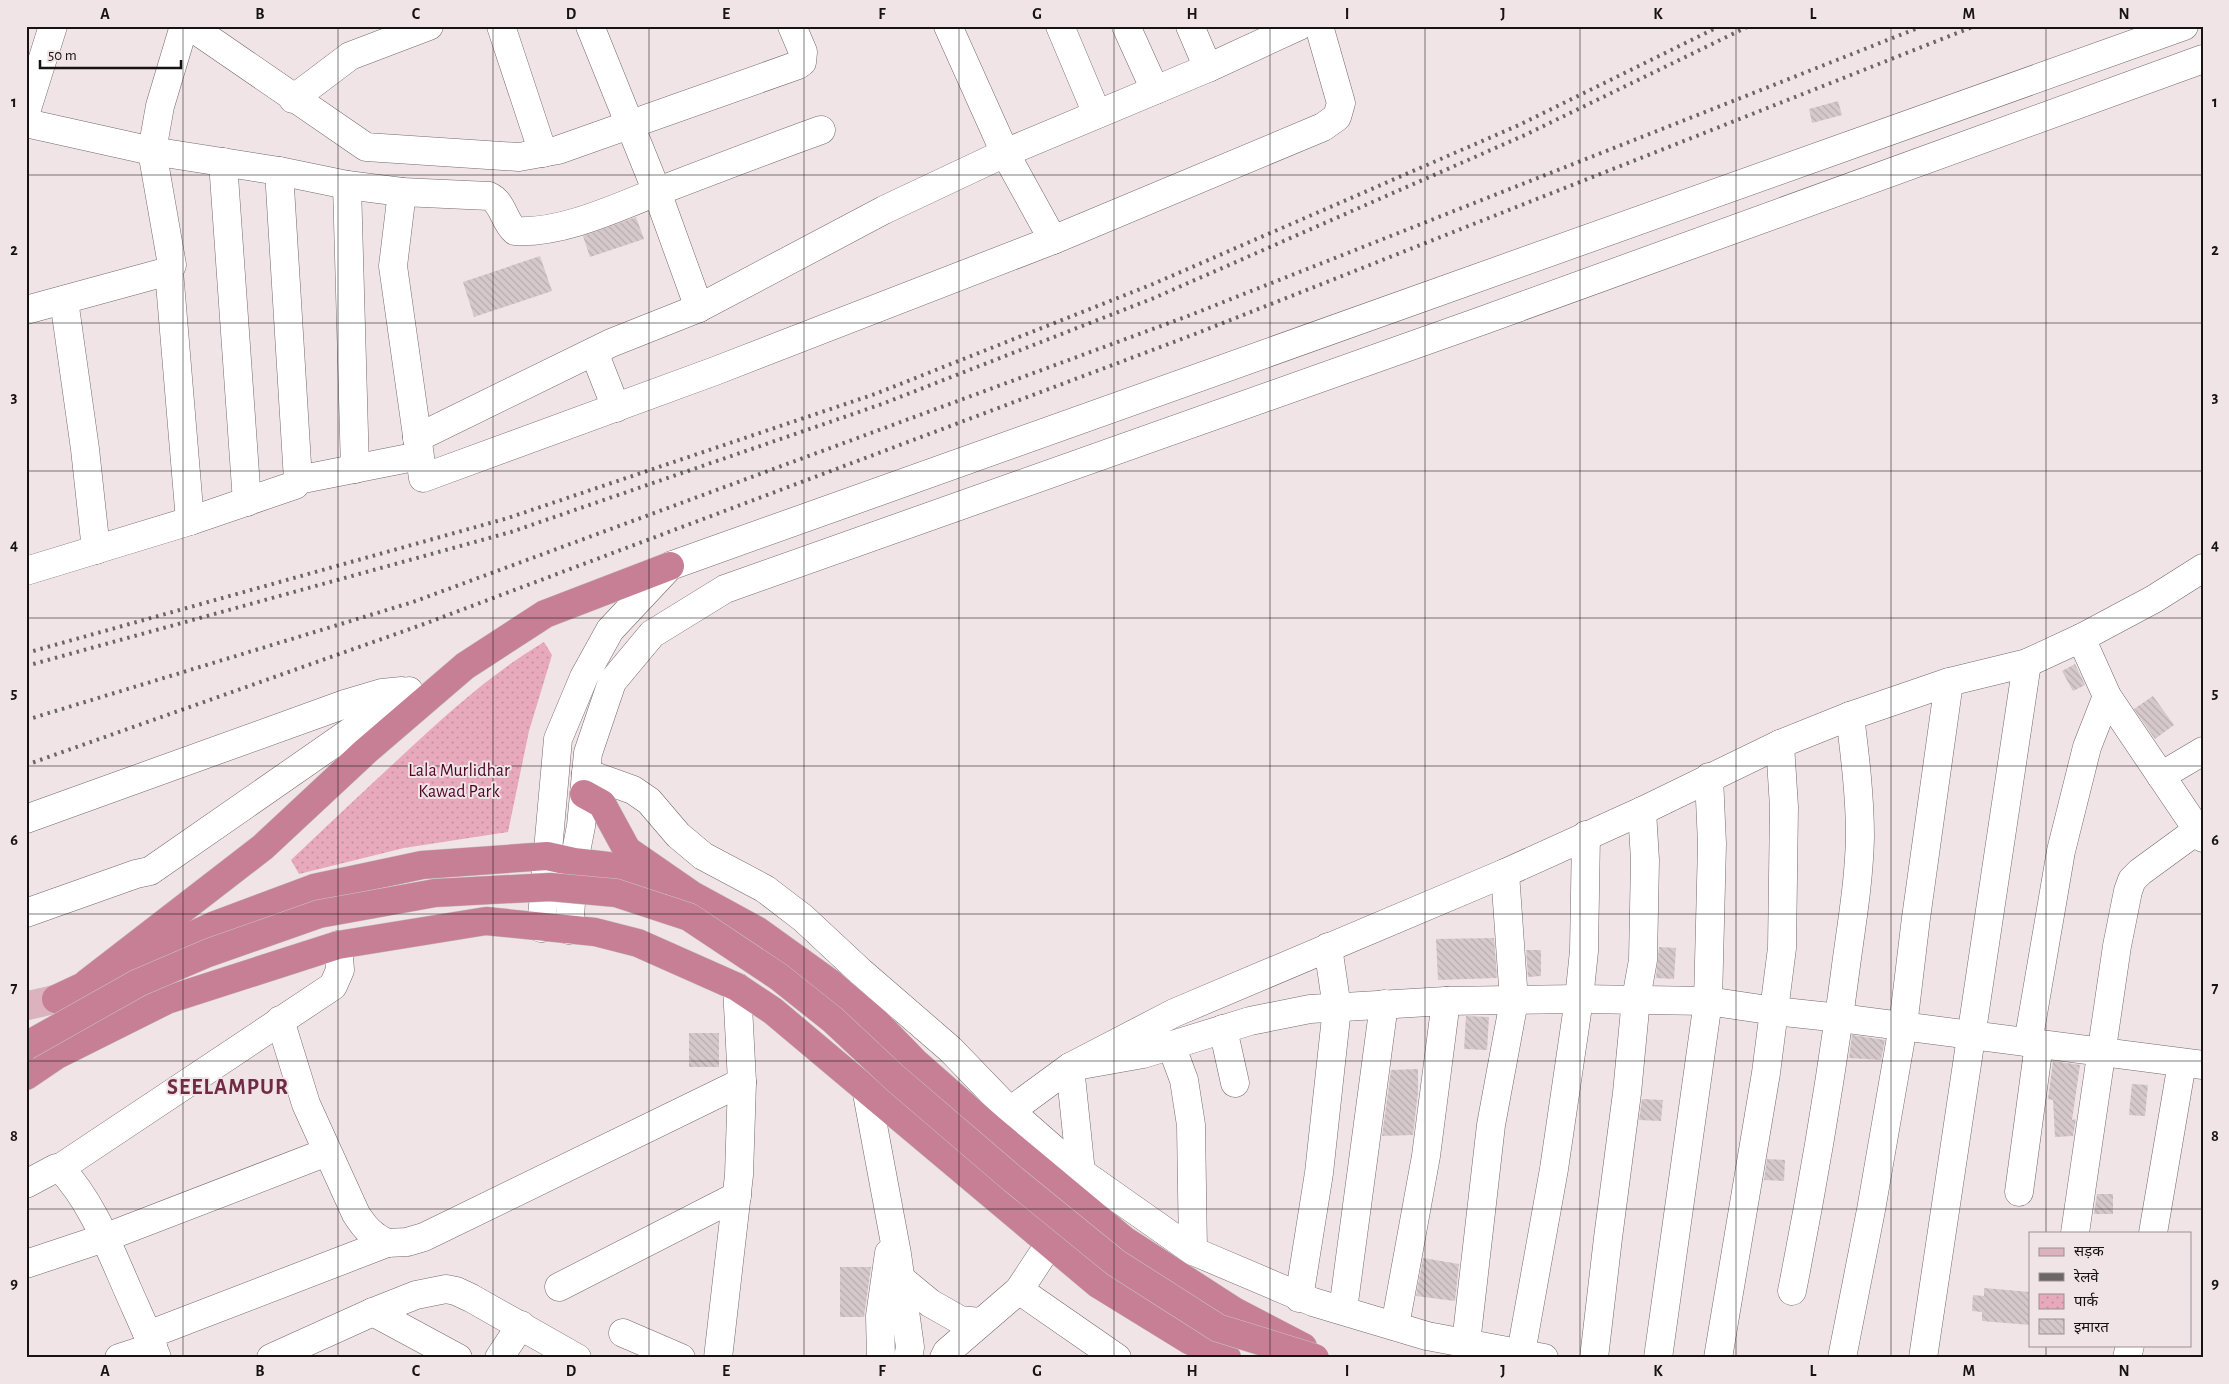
<svg xmlns="http://www.w3.org/2000/svg" width="2229" height="1384" font-family="'Alegreya Sans','Noto Sans Devanagari',sans-serif">
  <style>
    .park { fill: url(#park-dots) }
    .building { fill: url(#building-back-hatch) }
    .lines { fill: none; stroke-linecap: round; stroke-linejoin: round }
    .minor-casing { stroke: #74696c; stroke-width: 29 }
    .major-casing { stroke: #c7c6c7; stroke-width: 29 }
    .highway-casing { stroke: #c7c6c7; stroke-width: 29 }
    .minor { stroke: #fff; stroke-width: 28 }
    .major { stroke: #ddb2bf; stroke-width: 28 }
    .highway { stroke: #c77f95; stroke-width: 28 }
    .rail { stroke: #6d6667; stroke-width: 4; stroke-dasharray: 2.5 5; stroke-linecap: butt }
    .highway-bridge-casing { stroke: #c7c6c7; stroke-width: 29; stroke-linecap: butt }
    .highway-bridge { stroke: #c77f95; stroke-width: 28 }
    .grid { fill: none; stroke: #171314; stroke-width: 1; stroke-opacity: 0.55 }
    .labels { text-anchor: middle; dominant-baseline: central; stroke-width: 4; stroke-linejoin: round; paint-order: stroke }
    .park-label { font-size: 18px; fill: #4f0527; stroke: #f0e4e7 }
    .district-label { font-size: 22px; font-weight: bold; letter-spacing: 1px; fill: #6f2b44; stroke: #f0e4e7 }
    .neatline { fill: none; stroke: #171314; stroke-width: 2 }
    .grid-label { font-size: 16px; text-anchor: middle; font-weight: bold; fill: #171314 }
  </style>
  <defs>
    <pattern id="park-dots" width="8" height="8" patternUnits="userSpaceOnUse" patternTransform="scale(1.25)"><rect width="8" height="8" fill="#e7a9bb"/><path d="M2 2h.1M6 6h.1" fill="none" stroke="#c591a0" stroke-width="1.8" stroke-linecap="round"/></pattern>
    <pattern id="building-back-hatch" width="6" height="6" patternUnits="userSpaceOnUse" patternTransform="scale(1.25)"><rect width="6" height="6" fill="#d6c9cc"/><path d="M-1 5l2 2M0 0l6 6M5-1l2 2" fill="none" stroke="#b7acae"/></pattern>
  </defs>
  <rect width="100%" height="100%" fill="#f0e4e7"/>
  <path class="park" d="M 544,642 L 552,655 L 529,731 L 508,832 L 404,848 L 299,874 L 291,860 C 329,824 367,788 405,753 C 449,712 492,673 544,642 Z"/>
  <g class="building">
    <path d="M 1838,101 L 1842,115 L 1812,123 L 1809,109 Z"/>
    <path d="M 636,217 L 644,239 L 590,257 L 583,236 Z"/>
    <path d="M 540,256 L 552,291 L 474,317 L 463,282 Z"/>
    <path d="M 2075,664 L 2085,685 L 2073,691 L 2062,671 Z"/>
    <path d="M 2153,696 L 2174,725 L 2155,739 L 2134,709 Z"/>
    <path d="M 1494,938 L 1497,978 L 1438,980 L 1436,939 Z"/>
    <path d="M 1659,947 L 1676,948 L 1674,979 L 1656,978 Z"/>
    <path d="M 1526,950 L 1541,950 L 1541,976 L 1528,977 Z"/>
    <path d="M 1466,1016 L 1489,1017 L 1487,1050 L 1464,1049 Z"/>
    <rect x="689" y="1033" width="30" height="34"/>
    <path d="M 1852,1035 L 1885,1040 L 1881,1060 L 1849,1058 Z"/>
    <path d="M 2053,1061 L 2080,1065 L 2072,1120 L 2076,1119 L 2073,1136 L 2055,1137 L 2053,1100 L 2048,1099 Z"/>
    <path d="M 1418,1069 L 1418,1092 L 1413,1135 L 1382,1136 L 1391,1070 Z"/>
    <path d="M 2132,1084 L 2148,1085 L 2145,1116 L 2129,1115 Z"/>
    <path d="M 1642,1099 L 1663,1100 L 1661,1121 L 1639,1120 Z"/>
    <path d="M 1767,1159 L 1785,1160 L 1784,1181 L 1764,1180 Z"/>
    <path d="M 2097,1194 L 2113,1194 L 2113,1214 L 2094,1214 Z"/>
    <path d="M 1423,1258 L 1459,1264 L 1455,1301 L 1416,1296 Z"/>
    <path d="M 840,1267 L 871,1267 L 864,1317 L 840,1317 Z"/>
    <path d="M 1984,1288 L 2030,1292 L 2030,1325 L 1982,1321 L 1982,1312 L 1972,1311 L 1973,1295 L 1984,1296 Z"/>
  </g>
  <g class="lines">
    <g class="minor-casing">
      <g id="minor">
        <path d="M 184,26 L 160,106 L 152,151 L 172,265 L 169,271 L 190,521"/>
        <path d="M 190,26 L 366,147 L 519,157 L 558,150 L 798,65 L 802,62 L 803,52 L 792,26"/>
        <path d="M 501,26 L 543,153"/>
        <path d="M 590,26 L 657,192 L 699,308"/>
        <path d="M 948,26 L 1005,153 L 1053,240"/>
        <path d="M 1060,26 L 1097,114"/>
        <path d="M 1126,26 L 1155,90"/>
        <path d="M 1190,26 L 1208,68"/>
        <path d="M 293,99 L 350,56 L 429,26"/>
        <path d="M 26,112 L 53,26"/>
        <path d="M 26,123 L 152,151 L 279,171 L 347,185 L 402,192 L 489,196 C 503,202 504,222 515,231 C 563,234 620,206 664,189 C 716,169 768,149 821,130"/>
        <path d="M 223,162 L 247,502"/>
        <path d="M 347,185 L 355,469"/>
        <path d="M 402,192 L 393,266 L 423,478 L 715,371 L 1053,240 L 1323,127 L 1337,117 L 1341,103 L 1319,26"/>
        <path d="M 64,300 L 85,449 L 96,550"/>
        <path d="M 26,310 L 169,271"/>
        <path d="M 594,352 L 616,408"/>
        <path d="M 417,438 L 611,343 L 699,308 L 884,210 L 1005,153 L 1208,68 L 1299,26"/>
        <path d="M 298,480 L 419,456"/>
        <path d="M 26,571 L 190,521 L 295,485 L 298,480 L 279,171"/>
        <path d="M 2081,638 L 2107,696 L 2203,838"/>
        <path d="M 586,773 L 633,790 L 649,801 L 678,835 L 703,856 L 765,889 L 803,918 L 861,972 L 950,1049 L 1010,1111 L 1075,1168 L 1193,1251 L 1313,1302 L 1427,1336 L 1544,1358"/>
        <path d="M 2161,776 L 2203,751"/>
        <path d="M 26,819 L 345,704 L 382,693 L 402,691"/>
        <path d="M 26,913 L 136,874 L 150,871 L 409,691"/>
        <path d="M 541,928 L 558,739 L 584,677 L 610,630 L 670,566 L 2184,26"/>
        <path d="M 569,930 L 574,862 L 581,826 L 588,753 L 612,682 L 652,634 L 725,589 L 1484,320 L 2203,59"/>
        <path d="M 280,1020 L 306,1104 L 356,1214 C 365,1228 372,1236 387,1243"/>
        <path d="M 1223,1029 L 1235,1083"/>
        <path d="M 2028,1043 L 2061,851 L 2087,747 L 2107,696"/>
        <path d="M 1171,1045 L 1184,1080 L 1191,1125 L 1193,1251"/>
        <path d="M 866,1088 L 897,1254 L 910,1347 L 908,1358"/>
        <path d="M 1010,1111 L 1070,1067 L 1174,1013 L 1505,873 L 1642,811 L 1780,744 L 1850,716 L 1949,682 L 2027,663 L 2081,638 L 2154,599 L 2203,568"/>
        <path d="M 60,1168 L 333,986 L 340,970 L 338,945"/>
        <path d="M 1081,1173 L 1070,1067 L 1143,1054 L 1250,1021 L 1310,1009 L 1446,1001 L 1579,999 L 1708,1001 L 1775,1011 L 1840,1018 L 2203,1065"/>
        <path d="M 26,1184 L 56,1168 L 60,1168 C 91,1200 109,1247 127,1288 C 137,1311 148,1334 157,1358"/>
        <path d="M 2019,1192 L 2039,1044"/>
        <path d="M 2075,1233 L 2117,946 L 2128,891 L 2132,880 L 2140,872 L 2203,826"/>
        <path d="M 2153,1233 L 2182,1063"/>
        <path d="M 26,1264 L 104,1238 L 327,1152"/>
        <path d="M 901,1279 L 930,1303 L 960,1320 L 980,1322"/>
        <path d="M 559,1287 L 737,1196"/>
        <path d="M 1019,1290 L 1117,1358"/>
        <path d="M 1792,1291 C 1813,1185 1831,1079 1845,973 C 1851,927 1859,883 1860,837 C 1860,797 1855,756 1850,716"/>
        <path d="M 1299,1298 L 1319,1173 L 1337,1008 L 1328,947"/>
        <path d="M 1343,1310 L 1384,1004"/>
        <path d="M 373,1312 L 458,1358"/>
        <path d="M 1395,1326 L 1426,1156 L 1446,1001"/>
        <path d="M 623,1333 L 681,1358"/>
        <path d="M 148,1335 L 387,1243 L 407,1242 L 424,1237 L 742,1082"/>
        <path d="M 1466,1343 L 1491,1125 L 1514,1001 L 1505,873"/>
        <path d="M 1521,1353 L 1554,1169 L 1579,999 L 1584,951 L 1586,835"/>
        <path d="M 119,1358 L 153,1347"/>
        <path d="M 271,1358 L 373,1312 L 416,1295 L 446,1289 L 456,1291 L 471,1298 L 577,1358"/>
        <path d="M 499,1358 L 521,1325"/>
        <path d="M 718,1358 L 739,1175 L 742,1082 L 737,987"/>
        <path d="M 881,1358 L 880,1316 L 889,1253"/>
        <path d="M 944,1358 L 947,1352 L 1019,1290 L 1050,1243"/>
        <path d="M 1594,1358 L 1608,1238 L 1627,1093 L 1636,999 L 1643,960 L 1645,860 L 1642,811"/>
        <path d="M 1658,1358 L 1708,1001 L 1712,844 L 1709,777"/>
        <path d="M 1718,1358 L 1766,1073 L 1782,948 L 1784,807 L 1780,744"/>
        <path d="M 1842,1358 L 1871,1210 L 1903,1026 L 1916,918 L 1949,682"/>
        <path d="M 1923,1358 L 2027,663"/>
        <path d="M 2127,1358 L 2130,1345"/>
      </g>
    </g>
    <g class="major-casing">
      <path id="major" d="M 26,1006 L 56,999"/>
    </g>
    <g class="highway-casing">
      <g id="highway">
        <path d="M 584,794 L 602,804 L 627,850 L 692,895 L 758,931 L 829,982 L 877,1023 L 916,1063 L 991,1129 L 1124,1240 L 1234,1311 L 1303,1347"/>
        <path d="M 87,983 L 263,847 L 366,751 L 465,666 L 545,614 L 670,566"/>
        <path d="M 56,999 L 215,925 L 314,888 L 422,865 L 547,856 L 574,862 L 608,866 L 658,883"/>
        <path d="M 26,1076 L 57,1055 L 167,1000 L 338,945 L 486,921 L 595,932 L 638,943 L 737,987 L 773,1011 L 1098,1284 L 1189,1340 L 1227,1358"/>
      </g>
    </g>
    <use href="#minor" class="minor"/>
    <use href="#major" class="major"/>
    <use href="#highway" class="highway"/>
    <g class="rail">
      <path d="M 26,653 L 508,518 L 875,394 L 1153,284 L 1519,125 L 1720,26"/>
      <path d="M 26,666 L 511,532 L 882,404 L 1154,298 L 1525,135 L 1749,26"/>
      <path d="M 26,720 L 413,602 L 1188,316 L 1923,26"/>
      <path d="M 26,765 L 424,624 L 1195,334 L 1975,26"/>
    </g>
    <g class="highway-bridge-casing">
      <path id="highway-bridge" d="M 26,1046 L 138,983 L 208,953 L 319,914 L 435,893 L 550,887 L 616,893 L 689,917 L 779,977 L 833,1020 L 895,1078 L 1014,1180 L 1116,1263 L 1218,1328 L 1315,1358"/>
    </g>
    <use href="#highway-bridge" class="highway-bridge"/>
  </g>
  <path class="grid" d="M 183,26 L 183,1358M 338,26 L 338,1358M 493,26 L 493,1358M 649,26 L 649,1358M 804,26 L 804,1358M 959,26 L 959,1358M 1114,26 L 1114,1358M 1270,26 L 1270,1358M 1425,26 L 1425,1358M 1580,26 L 1580,1358M 1736,26 L 1736,1358M 1891,26 L 1891,1358M 2046,26 L 2046,1233M 26,175 L 2203,175M 26,323 L 2203,323M 26,471 L 2203,471M 26,618 L 2203,618M 26,766 L 2203,766M 26,914 L 2203,914M 26,1061 L 2203,1061M 26,1209 L 2203,1209M 2046,1345 L 2046,1358"/>
  <g class="labels">
    <g class="park-label">
      <text x="459" y="771">Lala Murlidhar<tspan x="459" dy="21">Kawad Park</tspan></text>
    </g>
    <g class="district-label">
      <text x="228" y="1087">SEELAMPUR</text>
    </g>
  </g>
  <rect width="2229" height="1384" fill="none" stroke="#f0e4e7" stroke-width="55"/>
  <rect x="2029" y="1232" width="162" height="115" fill="#f0e4e7" stroke="#999093"/>
  <rect x="2039" y="1248" width="25" height="8" fill="#ddb2bf" stroke="#999093"/>
  <text x="2074" y="1256" font-size="15" fill="#171314">सड़क</text>
  <rect x="2039" y="1273" width="25" height="8" fill="#6d6667" stroke="#999093"/>
  <text x="2074" y="1282" font-size="15" fill="#171314">रेलवे</text>
  <rect x="2039" y="1294" width="25" height="15" fill="url(#park-dots)" stroke="#999093"/>
  <text x="2074" y="1306" font-size="15" fill="#171314">पार्क</text>
  <rect x="2039" y="1319" width="25" height="15" fill="url(#building-back-hatch)" stroke="#999093"/>
  <text x="2074" y="1332" font-size="15" fill="#171314">इमारत</text>
  <path d="M40 60v8h141v-8" fill="none" stroke="#171314" stroke-width="2.5"/>
  <text x="48" y="60" font-size="15" fill="#171314" stroke="#f0e4e7" stroke-width="4" paint-order="stroke">50 m</text>
  <rect x="28" y="28" width="2174" height="1328" class="neatline"/>
  <g class="grid-label">
    <text x="105" y="19">A</text>
    <text x="260" y="19">B</text>
    <text x="416" y="19">C</text>
    <text x="571" y="19">D</text>
    <text x="726" y="19">E</text>
    <text x="882" y="19">F</text>
    <text x="1037" y="19">G</text>
    <text x="1192" y="19">H</text>
    <text x="1347" y="19">I</text>
    <text x="1503" y="19">J</text>
    <text x="1658" y="19">K</text>
    <text x="1813" y="19">L</text>
    <text x="1969" y="19">M</text>
    <text x="2124" y="19">N</text>
    <text x="14" y="107">1</text>
    <text x="2215" y="107">1</text>
    <text x="14" y="255">2</text>
    <text x="2215" y="255">2</text>
    <text x="14" y="402">3</text>
    <text x="2215" y="402">3</text>
    <text x="14" y="550">4</text>
    <text x="2215" y="550">4</text>
    <text x="14" y="698">5</text>
    <text x="2215" y="698">5</text>
    <text x="14" y="845">6</text>
    <text x="2215" y="845">6</text>
    <text x="14" y="993">7</text>
    <text x="2215" y="993">7</text>
    <text x="14" y="1141">8</text>
    <text x="2215" y="1141">8</text>
    <text x="14" y="1288">9</text>
    <text x="2215" y="1288">9</text>
    <text x="105" y="1376">A</text>
    <text x="260" y="1376">B</text>
    <text x="416" y="1376">C</text>
    <text x="571" y="1376">D</text>
    <text x="726" y="1376">E</text>
    <text x="882" y="1376">F</text>
    <text x="1037" y="1376">G</text>
    <text x="1192" y="1376">H</text>
    <text x="1347" y="1376">I</text>
    <text x="1503" y="1376">J</text>
    <text x="1658" y="1376">K</text>
    <text x="1813" y="1376">L</text>
    <text x="1969" y="1376">M</text>
    <text x="2124" y="1376">N</text>
  </g>
</svg>
